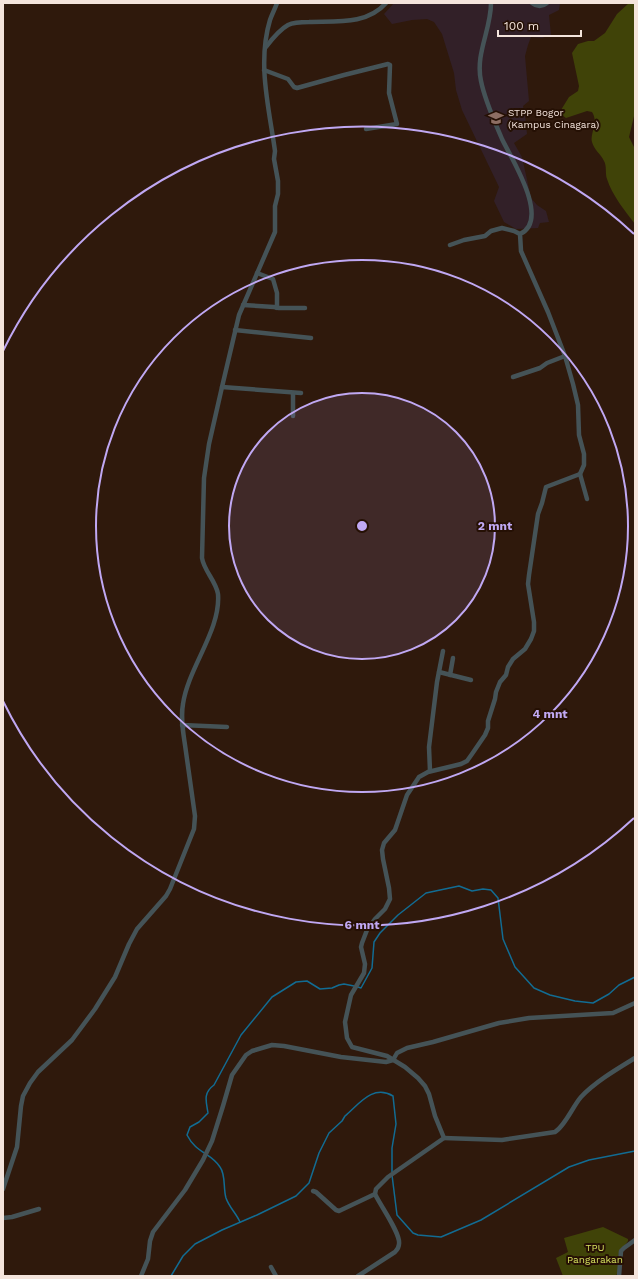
<svg xmlns="http://www.w3.org/2000/svg" width="638" height="1279" font-family="'Work Sans',sans-serif">
  <style>
    .education { fill: #322028 }
    .green { fill: #404308 }
    .lines { fill: none; stroke-linecap: round; stroke-linejoin: round }
    .stream { stroke: #126c93; stroke-width: 1.5 }
    .minor { stroke: #455357; stroke-width: 4.5 }
    .ring { fill: none; stroke: #c0a8f3; stroke-width: 2 }
    .labels { text-anchor: middle; dominant-baseline: central; stroke-width: 4; stroke-linejoin: round; paint-order: stroke }
    .poi-label { font-size: 10px; fill: #f4e4dc; stroke: #251004; text-anchor: start }
    .park-label { font-size: 10px; fill: #d5e05e; stroke: #251004 }
    .centre { fill: #c0a8f3; stroke: #251004; stroke-width: 2 }
    .ring-label { font-size: 12px; text-anchor: middle; font-weight: bold; fill: #c0a8f3; stroke: #251004; stroke-width: 4; stroke-linejoin: round; paint-order: stroke }
  </style>
  <rect width="100%" height="100%" fill="#2f190c"/>
  <path class="education" d="M 394,3 L 560,3 L 559,10 L 549,15 L 551,35 L 542,38 L 531,37 L 528,45 L 525,56 L 529,101 L 523,106 L 525,115 L 527,134 L 514,143 L 522,157 L 531,198 L 537,205 L 546,211 L 549,222 L 540,223 L 538,228 L 516,229 L 504,222 L 494,201 L 499,187 L 462,110 L 456,90 L 454,73 L 442,34 L 434,22 L 427,19 L 412,20 L 392,24 L 384,14 Z"/>
  <g class="green">
    <path d="M 629,3 L 635,3 L 635,112 L 629,137 L 635,149 L 635,224 C 625,211 612,195 607,179 C 605,174 607,166 604,161 C 601,154 594,150 592,142 C 590,132 599,123 592,112 L 587,111 L 566,118 L 562,115 L 561,110 L 569,97 L 578,91 L 579,86 L 572,53 L 578,44 L 588,41 L 594,41 L 605,33 L 617,14 Z"/>
    <path d="M 603,1227 L 628,1239 L 628,1241 L 619,1253 L 618,1259 L 619,1272 L 615,1276 L 563,1276 L 556,1258 L 568,1252 L 564,1238 Z"/>
  </g>
  <g class="lines">
    <g class="stream">
      <path d="M 358,987 L 361,988 L 372,968 L 374,942 L 380,933 L 398,915 L 426,893 L 459,886 L 472,891 L 483,889 L 491,890 L 498,898 L 503,939 L 515,967 L 534,988 L 550,995 L 575,1001 L 593,1003 L 609,994 L 619,985 L 635,977"/>
      <path d="M 392,1175 L 397,1215 L 413,1233 L 418,1235 L 441,1237 L 481,1220 L 569,1167 L 589,1160 L 635,1151"/>
      <path d="M 240,1222 C 236,1213 229,1207 226,1198 C 223,1188 226,1175 220,1167 C 211,1153 196,1153 187,1135 L 190,1127 L 199,1122 L 208,1113 C 206,1101 203,1093 214,1085 L 241,1035 L 272,997 L 296,982 L 307,981 L 320,989 L 332,988 L 339,985 L 344,984 L 354,986"/>
      <path d="M 171,1276 L 183,1256 L 195,1244 L 222,1230 L 257,1215 L 296,1196 L 309,1183 L 319,1153 L 329,1133 L 342,1121 L 345,1116 C 359,1104 373,1084 393,1096 L 396,1124 L 392,1148 L 392,1172"/>
    </g>
    <g class="minor">
      <path d="M 532,3 C 537,7 542,7 547,3"/>
      <path d="M 266,47 C 272,39 279,30 288,25 C 294,22 302,22 309,22 C 336,21 367,25 386,3"/>
      <path d="M 264,70 L 288,79 L 294,87 L 297,88 L 344,75 L 388,64 L 390,65 L 389,93 L 397,124 L 366,129"/>
      <path d="M 450,245 L 464,240 L 485,236 L 491,231 L 502,228 L 514,231 L 520,234"/>
      <path d="M 257,273 L 273,279 L 277,293 L 277,308"/>
      <path d="M 243,305 L 274,307 L 279,308 L 305,308"/>
      <path d="M 235,330 L 311,338"/>
      <path d="M 513,377 L 540,368 L 547,363 L 565,356"/>
      <path d="M 222,387 L 301,393"/>
      <path d="M 293,393 L 293,416"/>
      <path d="M 580,474 L 587,499"/>
      <path d="M 439,672 L 471,680"/>
      <path d="M 450,675 L 453,658"/>
      <path d="M 182,725 L 227,727"/>
      <path d="M 430,771 L 429,747 L 437,682 L 443,651"/>
      <path d="M 444,1138 L 502,1140 L 555,1132 C 565,1126 573,1106 581,1097 C 595,1082 617,1069 635,1058"/>
      <path d="M 3,1189 L 17,1147 L 21,1106 L 23,1096 L 30,1083 L 38,1072 L 72,1040 L 95,1009 L 115,977 L 129,944 L 137,929 L 166,896 L 170,889 L 194,829 L 195,816 C 192,794 189,773 186,752 C 184,736 180,720 183,704 C 188,668 221,630 218,594 C 216,581 204,571 202,558 L 204,478 L 209,444 L 222,387 L 239,315 L 275,232 L 275,206 L 278,194 L 278,181 L 274,159 L 275,151 C 269,108 257,63 270,20 C 272,14 275,9 277,3"/>
      <path d="M 313,1191 L 316,1192 L 336,1210 L 339,1211 L 375,1194"/>
      <path d="M 3,1218 L 12,1217 L 39,1209"/>
      <path d="M 271,1267 L 276,1276"/>
      <path d="M 141,1276 L 148,1259 L 150,1241 L 153,1232 L 185,1190 L 203,1160 L 212,1141 L 223,1106 L 232,1075 L 246,1055 L 252,1051 L 272,1045 L 284,1046 L 341,1057 L 386,1062 L 393,1060 L 397,1053 L 407,1048 L 433,1042 L 499,1023 L 529,1018 L 613,1013 L 635,1003"/>
      <path d="M 358,1276 L 395,1252 C 397,1250 399,1248 399,1244 C 401,1234 380,1205 375,1194 L 376,1189 L 388,1177 L 444,1138 L 435,1116 L 429,1094 L 425,1086 L 418,1078 L 405,1067 L 387,1056 L 352,1047 L 347,1038 L 345,1022 L 351,995 L 364,973 L 365,964 L 361,947 L 362,943 L 367,930 L 375,919 L 385,909 L 390,899 L 389,888 L 383,859 L 382,850 L 384,843 L 395,830 L 407,795 L 419,777 L 428,772 L 461,764 L 467,761 L 472,754 L 485,735 L 488,728 L 488,721 L 495,699 L 496,692 L 500,682 L 506,675 L 508,667 L 513,659 L 525,649 L 531,639 L 534,631 L 534,622 L 528,584 L 529,575 L 538,514 L 542,503 L 546,487 L 580,474 L 584,465 L 584,454 L 579,435 L 578,405 L 573,384 L 565,356 L 548,312 L 521,251 L 520,234 C 551,220 511,158 502,139 C 494,120 485,101 481,81 C 475,54 491,30 491,3"/>
      <path d="M 619,1276 L 621,1251 L 624,1248 L 635,1240"/>
    </g>
  </g>
  <circle cx="362" cy="526" r="133" fill="#c0a8f3" fill-opacity=".12"/>
  <g class="ring">
    <circle cx="362" cy="526" r="133"/>
    <circle cx="362" cy="526" r="266"/>
    <path d="M634 818A399 399 0 0 1 3 701M3 351A399 399 0 0 1 634 234"/>
  </g>
  <defs>
    <g id="university-bare" transform="scale(1.2)"><path d="M0-5L7-2L0 1L-7-2ZM-4 1L0 2.5L4 1V4Q0 6-4 4Z" fill="#8d6e63" stroke="#251004" stroke-width="2.5" paint-order="stroke"/></g>
  </defs>
  <g fill-rule="evenodd">
    <use href="#university-bare" x="496" y="118"/>
  </g>
  <g class="labels">
    <g class="poi-label">
      <text x="508" y="112">STPP Bogor<tspan x="508" dy="12">(Kampus Cinagara)</tspan></text>
    </g>
    <g class="park-label">
      <text x="595" y="1247">TPU<tspan x="595" dy="12">Pangarakan</tspan></text>
    </g>
  </g>
  <circle cx="362" cy="526" r="6" class="centre"/>
  <g class="ring-label">
    <text x="495" y="530">2 mnt</text>
    <text x="550" y="718">4 mnt</text>
    <text x="362" y="929">6 mnt</text>
  </g>
  <rect width="638" height="1279" fill="none" stroke="#f4e4dc" stroke-width="8"/>
  <path d="M498 30v6h83v-6" fill="none" stroke="#f4e4dc" stroke-width="2"/>
  <text x="504" y="30" font-size="12" fill="#f4e4dc" stroke="#251004" stroke-width="3" paint-order="stroke">100 m</text>
</svg>
